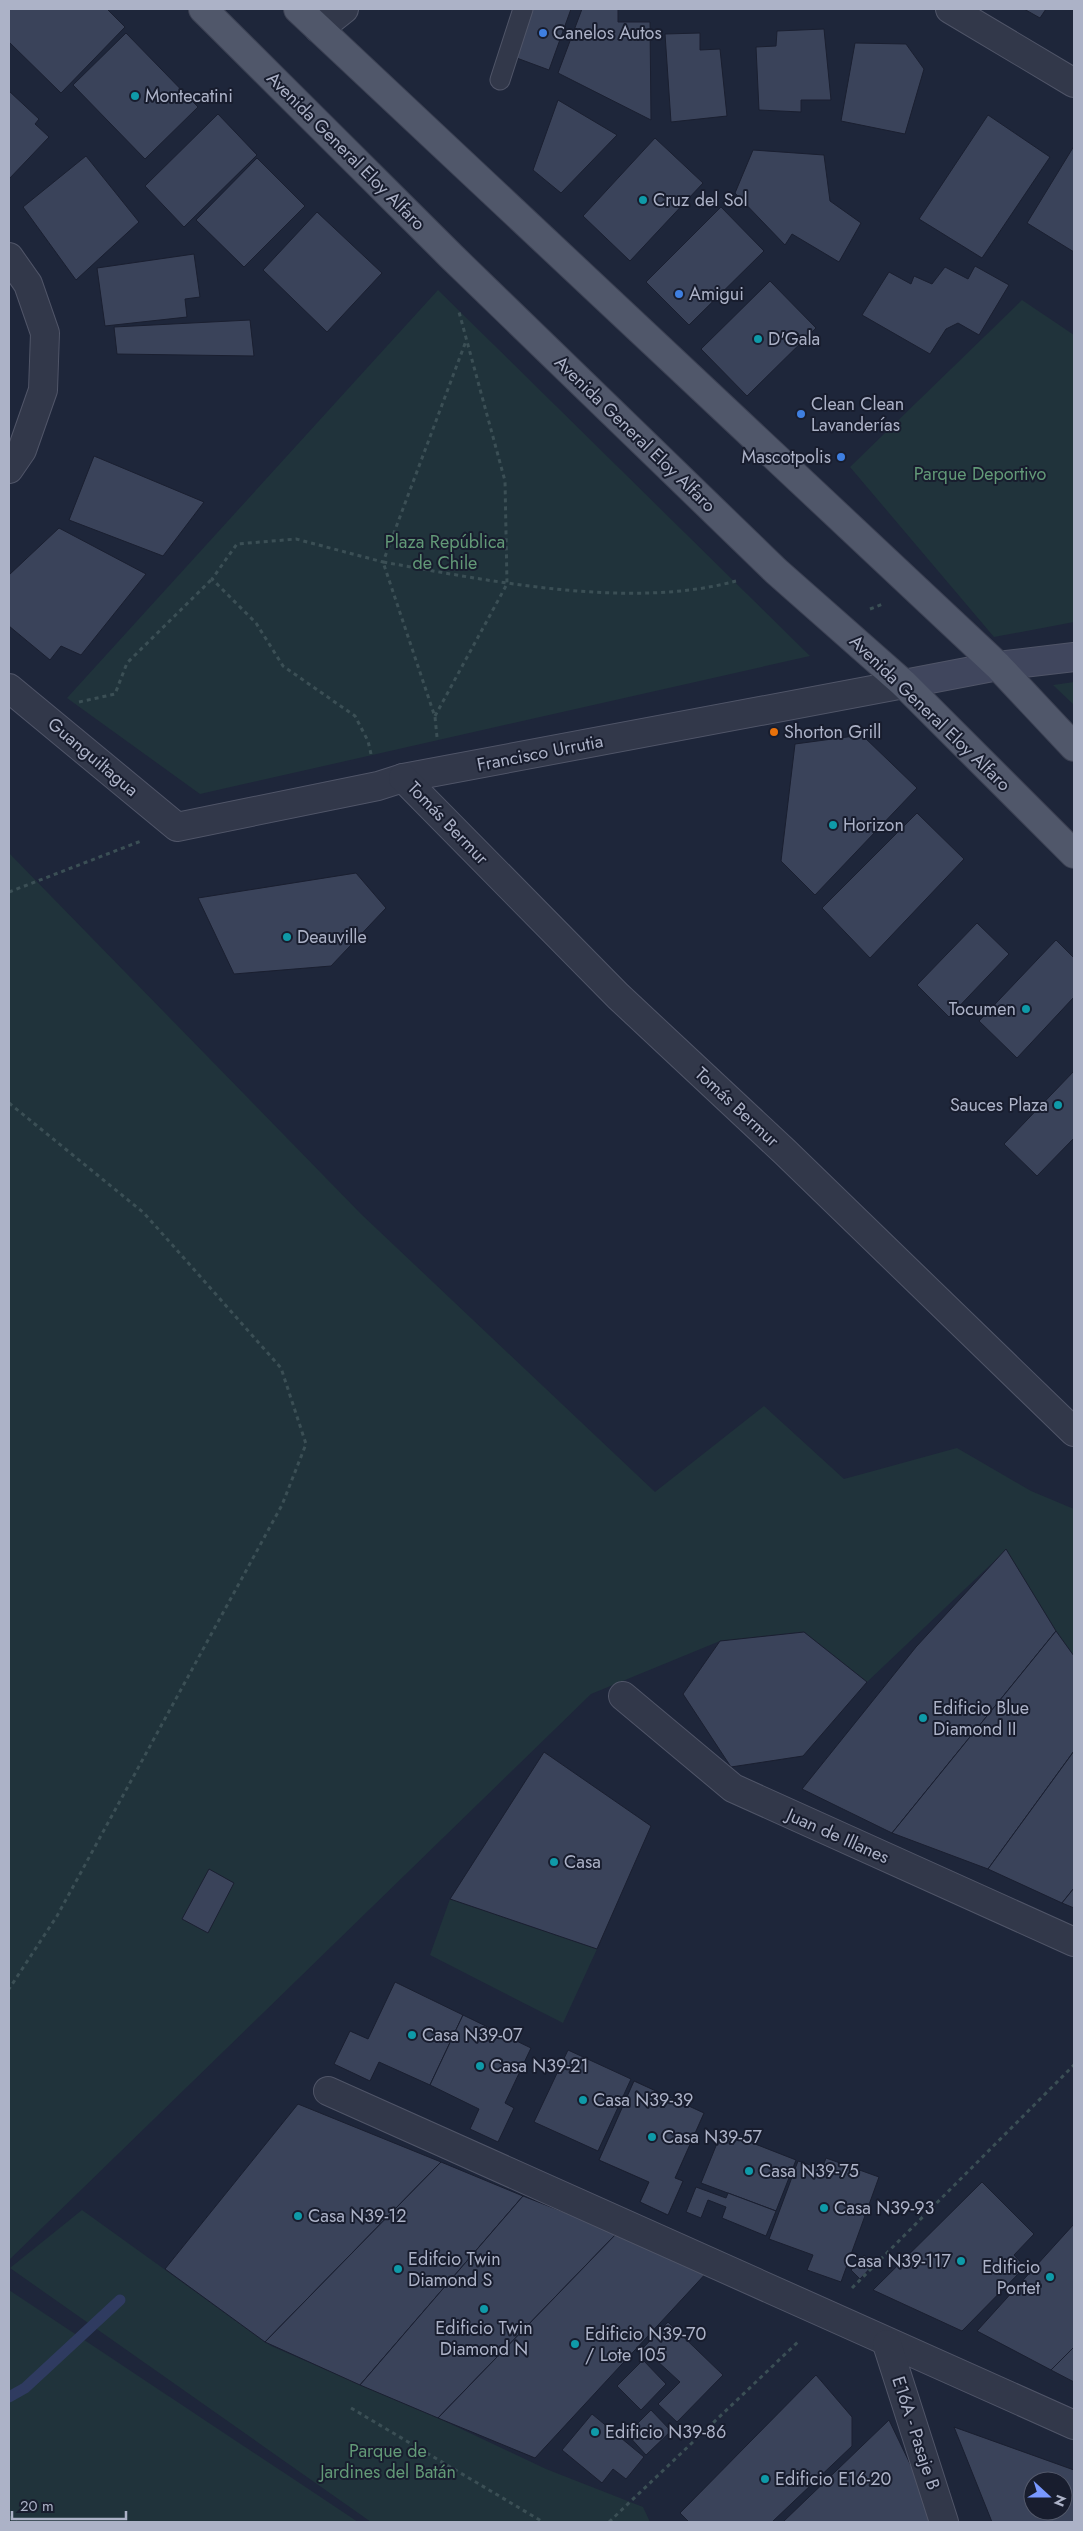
<svg xmlns="http://www.w3.org/2000/svg" width="1083" height="2531" font-family="Jost,sans-serif">
  <style>
    .green { fill: #20333b }
    .lines { fill: none; stroke-linecap: round; stroke-linejoin: round }
    .stream { stroke: #2f3b60; stroke-width: 11 }
    .building { fill: #3a435a; stroke: #1a1f30; fill-rule: evenodd }
    .lane-casing { stroke: #505568; stroke-width: 21 }
    .street-casing { stroke: #505568; stroke-width: 30 }
    .secondary-casing { stroke: #505568; stroke-width: 30 }
    .primary-casing { stroke: #3c4153; stroke-width: 30 }
    .path { stroke: #3b4f55; stroke-width: 3; stroke-dasharray: 4 4; stroke-linecap: butt }
    .lane { stroke: #32384a; stroke-width: 19 }
    .street { stroke: #32384a; stroke-width: 28 }
    .secondary { stroke: #40465d; stroke-width: 28 }
    .primary { stroke: #50576a; stroke-width: 28 }
    .shop-dot { fill: #3f7fe0; stroke: #181d2e; stroke-width: 2 }
    .culture-dot { fill: #0f9aa8; stroke: #181d2e; stroke-width: 2 }
    .food-dot { fill: #e8710a; stroke: #181d2e; stroke-width: 2 }
    .labels { text-anchor: middle; dominant-baseline: central; stroke-width: 4; stroke-linejoin: round; paint-order: stroke }
    .poi-label { font-size: 18px; fill: #acb2c7; stroke: #181d2e; text-anchor: start }
    .street-label { font-size: 18px; fill: #acb2c7; stroke: #181d2e }
    .park-label { font-size: 18px; fill: #629977; stroke: #181d2e }
  </style>
  <rect width="100%" height="100%" fill="#1e263a"/>
  <g class="green">
    <path d="M 438,290 L 810,656 L 200,794 L 67,698 Z"/>
    <path d="M 1022,300 L 1074,335 L 1074,622 L 994,637 L 850,467 Z"/>
    <path d="M 1074,682 L 1074,705 L 1053,685 Z"/>
    <path d="M 9,853 L 361,1214 L 655,1492 L 764,1406 L 844,1479 L 957,1448 L 1031,1491 L 1074,1509 L 1074,1656 L 1056,1631 L 1006,1550 L 867,1682 L 804,1632 L 720,1641 L 591,1694 L 9,2260 Z"/>
    <path d="M 450,1899 L 597,1949 L 563,2023 L 430,1955 Z"/>
    <path d="M 82,2210 L 271,2346 L 438,2418 L 546,2469 L 643,2507 L 650,2522 L 371,2522 L 10,2268 Z"/>
    <path d="M 9,2290 L 358,2522 L 9,2522 Z"/>
  </g>
  <g class="lines">
    <path class="stream" d="M 9,2397 L 25,2388 L 120,2300"/>
  </g>
  <g class="building">
    <path d="M 9,9 L 107,9 L 125,27 L 61,93 L 9,42 Z"/>
    <path d="M 531,9 L 571,9 L 549,70 L 514,57 Z"/>
    <path d="M 582,9 L 618,9 L 618,22 L 650,22 L 651,120 L 558,73 Z"/>
    <path d="M 1024,9 L 1046,9 L 1040,18 Z"/>
    <path d="M 824,29 L 831,100 L 801,100 L 801,112 L 759,110 L 756,47 L 776,46 L 777,31 Z"/>
    <path d="M 126,33 L 198,107 L 145,159 L 73,85 Z"/>
    <path d="M 700,33 L 700,50 L 720,49 L 727,116 L 671,122 L 665,34 Z"/>
    <path d="M 855,43 L 906,44 L 924,69 L 905,134 L 841,121 Z"/>
    <path d="M 9,91 L 39,119 L 35,124 L 49,137 L 9,179 Z"/>
    <path d="M 558,100 L 617,135 L 561,193 L 533,170 Z"/>
    <path d="M 218,114 L 257,155 L 184,227 L 145,186 Z"/>
    <path d="M 988,115 L 1050,157 L 982,258 L 919,219 Z"/>
    <path d="M 655,138 L 703,183 L 630,261 L 583,216 Z"/>
    <path d="M 1074,146 L 1074,252 L 1027,223 Z"/>
    <path d="M 753,150 L 824,155 L 830,201 L 861,223 L 839,262 L 792,234 L 785,245 L 735,193 Z"/>
    <path d="M 86,156 L 139,222 L 76,280 L 23,207 Z"/>
    <path d="M 257,158 L 305,206 L 244,267 L 196,220 Z"/>
    <path d="M 721,207 L 764,251 L 689,325 L 646,282 Z"/>
    <path d="M 317,212 L 382,273 L 327,332 L 263,270 Z"/>
    <path d="M 194,254 L 200,297 L 185,299 L 187,317 L 105,326 L 97,268 Z"/>
    <path d="M 975,266 L 1009,285 L 979,335 L 958,323 L 946,329 L 930,354 L 862,315 L 889,272 L 911,284 L 914,276 L 932,284 L 945,267 L 968,279 Z"/>
    <path d="M 770,281 L 816,328 L 747,396 L 701,349 Z"/>
    <path d="M 250,320 L 254,356 L 117,354 L 114,327 Z"/>
    <path d="M 94,456 L 204,502 L 163,556 L 69,520 Z"/>
    <path d="M 59,528 L 146,574 L 81,655 L 61,646 L 50,660 L 9,626 L 9,575 Z"/>
    <path d="M 862,735 L 917,788 L 815,895 L 781,861 L 795,744 Z"/>
    <path d="M 917,813 L 964,859 L 870,958 L 822,908 Z"/>
    <path d="M 356,873 L 386,908 L 331,966 L 234,974 L 198,898 Z"/>
    <path d="M 977,923 L 1009,954 L 949,1017 L 917,985 Z"/>
    <path d="M 1056,940 L 1074,958 L 1074,997 L 1017,1058 L 979,1021 Z"/>
    <path d="M 1074,1071 L 1074,1140 L 1073,1139 L 1037,1176 L 1004,1144 Z"/>
    <path d="M 1006,1549 L 1056,1631 L 892,1833 L 802,1789 L 916,1647 Z"/>
    <path d="M 1056,1631 L 1074,1656 L 1074,1751 L 988,1869 L 892,1833 Z"/>
    <path d="M 804,1632 L 867,1682 L 803,1756 L 731,1767 L 683,1694 L 720,1641 Z"/>
    <path d="M 1074,1751 L 1074,1888 L 1062,1903 L 988,1869 Z"/>
    <path d="M 544,1752 L 651,1826 L 597,1949 L 450,1899 Z"/>
    <path d="M 209,1869 L 234,1883 L 208,1933 L 182,1919 Z"/>
    <path d="M 1074,1888 L 1074,1908 L 1062,1903 Z"/>
    <path d="M 395,1982 L 463,2015 L 430,2085 L 379,2062 L 370,2081 L 334,2064 L 350,2031 L 368,2039 Z"/>
    <path d="M 463,2015 L 531,2048 L 505,2103 L 514,2108 L 498,2142 L 470,2129 L 479,2109 L 430,2085 Z"/>
    <path d="M 568,2050 L 631,2079 L 598,2151 L 534,2122 Z"/>
    <path d="M 634,2081 L 704,2113 L 675,2178 L 683,2181 L 668,2215 L 640,2202 L 649,2182 L 599,2160 Z"/>
    <path d="M 634,2081 L 704,2113 L 675,2178 L 683,2181 L 668,2215 L 640,2202 L 649,2182 L 599,2160 Z"/>
    <path d="M 298,2104 L 441,2162 L 265,2342 L 165,2269 Z"/>
    <path d="M 722,2131 L 796,2160 L 776,2211 L 701,2183 Z"/>
    <path d="M 826,2158 L 879,2177 L 841,2282 L 807,2270 L 813,2255 L 769,2239 L 798,2161 L 822,2169 Z"/>
    <path d="M 441,2162 L 523,2196 L 360,2385 L 265,2342 Z"/>
    <path d="M 982,2182 L 1034,2234 L 1014,2255 L 1025,2267 L 962,2331 L 873,2290 Z"/>
    <path d="M 696,2187 L 726,2198 L 728,2193 L 776,2211 L 766,2236 L 722,2218 L 726,2207 L 708,2200 L 701,2218 L 686,2212 Z"/>
    <path d="M 523,2196 L 617,2233 L 438,2418 L 360,2385 Z"/>
    <path d="M 1074,2224 L 1074,2347 L 1051,2370 L 977,2331 Z"/>
    <path d="M 617,2233 L 709,2270 L 535,2458 L 438,2418 Z"/>
    <path d="M 864,2255 L 874,2264 L 860,2279 L 851,2270 Z"/>
    <path d="M 668,2322 L 723,2375 L 677,2422 L 658,2404 L 680,2382 L 643,2348 Z"/>
    <path d="M 1074,2347 L 1074,2382 L 1051,2370 Z"/>
    <path d="M 643,2360 L 666,2384 L 641,2410 L 617,2386 Z"/>
    <path d="M 816,2375 L 852,2417 L 852,2446 L 772,2522 L 689,2522 L 680,2513 Z"/>
    <path d="M 651,2410 L 671,2431 L 646,2455 L 627,2434 Z"/>
    <path d="M 592,2414 L 644,2457 L 626,2479 L 613,2469 L 602,2483 L 562,2450 Z"/>
    <path d="M 889,2420 L 937,2520 L 936,2522 L 783,2522 Z"/>
    <path d="M 954,2427 L 1074,2470 L 1074,2522 L 992,2522 ZM 1033,2481 L 1063,2481 L 1063,2511 L 1033,2511 Z"/>
  </g>
  <g class="lines">
    <g class="lane-casing">
      <path id="lane" d="M 500,80 L 523,9"/>
    </g>
    <g class="street-casing">
      <g id="street">
        <path d="M 950,9 L 1074,83"/>
        <path d="M 319,29 L 344,9"/>
        <path d="M 9,257 L 28,284 L 45,333 L 43,390 L 22,450 L 9,469"/>
        <path d="M 9,688 L 177,827 L 378,786 L 403,778 L 904,684"/>
        <path d="M 403,778 L 618,996 L 785,1152 L 1074,1432"/>
        <path d="M 623,1696 L 733,1788 L 1074,1942"/>
        <path d="M 328,2091 L 1074,2425"/>
        <path d="M 887,2344 L 944,2522"/>
      </g>
    </g>
    <g class="secondary-casing">
      <path id="secondary" d="M 904,684 L 998,666 L 1074,657"/>
    </g>
    <g class="primary-casing">
      <g id="primary">
        <path d="M 203,9 L 451,256 L 776,571 L 904,684 L 1074,854"/>
        <path d="M 298,9 L 998,666 L 1074,747"/>
      </g>
    </g>
    <g class="path">
      <path d="M 870,609 L 883,604"/>
      <path d="M 79,702 L 115,694 L 127,663 L 212,579"/>
      <path d="M 435,716 L 507,584 L 505,481 L 459,312"/>
      <path d="M 437,737 L 435,717 L 383,562 C 491,581 630,610 736,581"/>
      <path d="M 371,754 L 368,741 L 355,716 L 283,666 L 256,623 L 212,579 L 237,544 L 296,539 L 383,562 L 466,341"/>
      <path d="M 9,892 L 141,841"/>
      <path d="M 9,1103 L 144,1213 L 281,1368 L 306,1444 L 282,1505 L 57,1916 L 9,1989"/>
      <path d="M 852,2288 L 1074,2065"/>
      <path d="M 351,2408 L 543,2522"/>
      <path d="M 9,2517 L 16,2522"/>
      <path d="M 609,2522 L 800,2340"/>
    </g>
    <use href="#lane" class="lane"/>
    <use href="#street" class="street"/>
    <use href="#secondary" class="secondary"/>
    <use href="#primary" class="primary"/>
  </g>
  <g class="shop-dot">
    <circle cx="543" cy="33" r="5"/>
    <circle cx="679" cy="294" r="5"/>
    <circle cx="801" cy="414" r="5"/>
    <circle cx="841" cy="457" r="5"/>
  </g>
  <g class="culture-dot">
    <circle cx="135" cy="96" r="5"/>
    <circle cx="643" cy="200" r="5"/>
    <circle cx="758" cy="339" r="5"/>
    <circle cx="833" cy="825" r="5"/>
    <circle cx="287" cy="937" r="5"/>
    <circle cx="1026" cy="1009" r="5"/>
    <circle cx="1058" cy="1105" r="5"/>
    <circle cx="923" cy="1718" r="5"/>
    <circle cx="554" cy="1862" r="5"/>
    <circle cx="412" cy="2035" r="5"/>
    <circle cx="480" cy="2066" r="5"/>
    <circle cx="583" cy="2100" r="5"/>
    <circle cx="652" cy="2137" r="5"/>
    <circle cx="749" cy="2171" r="5"/>
    <circle cx="824" cy="2208" r="5"/>
    <circle cx="298" cy="2216" r="5"/>
    <circle cx="961" cy="2261" r="5"/>
    <circle cx="398" cy="2269" r="5"/>
    <circle cx="1050" cy="2277" r="5"/>
    <circle cx="484" cy="2309" r="5"/>
    <circle cx="575" cy="2344" r="5"/>
    <circle cx="595" cy="2432" r="5"/>
    <circle cx="765" cy="2479" r="5"/>
  </g>
  <circle class="food-dot" cx="774" cy="732" r="5"/>
  <g class="labels">
    <g class="poi-label">
      <text x="553" y="33">Canelos Autos</text>
      <text x="145" y="96">Montecatini</text>
      <text x="653" y="200">Cruz del Sol</text>
      <text x="689" y="294">Amigui</text>
      <text x="768" y="339">D'Gala</text>
      <text x="811" y="404">Clean Clean<tspan x="811" dy="21">Lavanderías</tspan></text>
      <text x="831" y="457" text-anchor="end">Mascotpolis</text>
      <text x="784" y="732">Shorton Grill</text>
      <text x="843" y="825">Horizon</text>
      <text x="297" y="937">Deauville</text>
      <text x="1016" y="1009" text-anchor="end">Tocumen</text>
      <text x="1048" y="1105" text-anchor="end">Sauces Plaza</text>
      <text x="933" y="1708">Edificio Blue<tspan x="933" dy="21">Diamond II</tspan></text>
      <text x="564" y="1862">Casa</text>
      <text x="422" y="2035">Casa N39-07</text>
      <text x="490" y="2066">Casa N39-21</text>
      <text x="593" y="2100">Casa N39-39</text>
      <text x="662" y="2137">Casa N39-57</text>
      <text x="759" y="2171">Casa N39-75</text>
      <text x="834" y="2208">Casa N39-93</text>
      <text x="308" y="2216">Casa N39-12</text>
      <text x="408" y="2259">Edifcio Twin<tspan x="408" dy="21">Diamond S</tspan></text>
      <text x="951" y="2261" text-anchor="end">Casa N39-117</text>
      <text x="1040" y="2267" text-anchor="end">Edificio<tspan x="1040" dy="21">Portet</tspan></text>
      <text x="484" y="2328" text-anchor="middle">Edificio Twin<tspan x="484" dy="21">Diamond N</tspan></text>
      <text x="585" y="2334">Edificio N39-70<tspan x="585" dy="21">/ Lote 105</tspan></text>
      <text x="605" y="2432">Edificio N39-86</text>
      <text x="775" y="2479">Edificio E16-20</text>
    </g>
    <g class="street-label">
      <text transform="translate(346 151) rotate(45)">Avenida General Eloy Alfaro</text>
      <text transform="translate(635 434) rotate(44)">Avenida General Eloy Alfaro</text>
      <text transform="translate(930 713) rotate(44)">Avenida General Eloy Alfaro</text>
      <text transform="translate(540 753) rotate(-11)">Francisco Urrutia</text>
      <text transform="translate(93 757) rotate(40)">Guanguiltagua</text>
      <text transform="translate(448 823) rotate(46)">Tomás Bermur</text>
      <text transform="translate(737 1107) rotate(43)">Tomás Bermur</text>
      <text transform="translate(838 1836) rotate(24)">Juan de Illanes</text>
      <text transform="translate(916 2433) rotate(72)">E16A - Pasaje B</text>
    </g>
    <g class="park-label">
      <text x="980" y="474">Parque Deportivo</text>
      <text x="445" y="542">Plaza República<tspan x="445" dy="21">de Chile</tspan></text>
      <text x="388" y="2451">Parque de<tspan x="388" dy="21">Jardines del Batán</tspan></text>
    </g>
  </g>
  <rect width="1083" height="2531" fill="none" stroke="#acb2c7" stroke-width="20"/>
  <g transform="translate(1048 2496) rotate(111)"><circle r="24" fill="#181d2e" stroke="#53596b"/>
  <path d="M0-4L9 19L0 12L-9 19Z" fill="#7998ff"/>
  <text y="-8" font-size="14" font-weight="bold" text-anchor="middle" fill="#acb2c7">N</text>
  </g>
  <path d="M12 2511v8h114v-8" fill="none" stroke="#acb2c7" stroke-width="2.5"/>
  <text x="20" y="2511" font-size="15" fill="#acb2c7" stroke="#181d2e" stroke-width="4" paint-order="stroke">20 m</text>
</svg>
